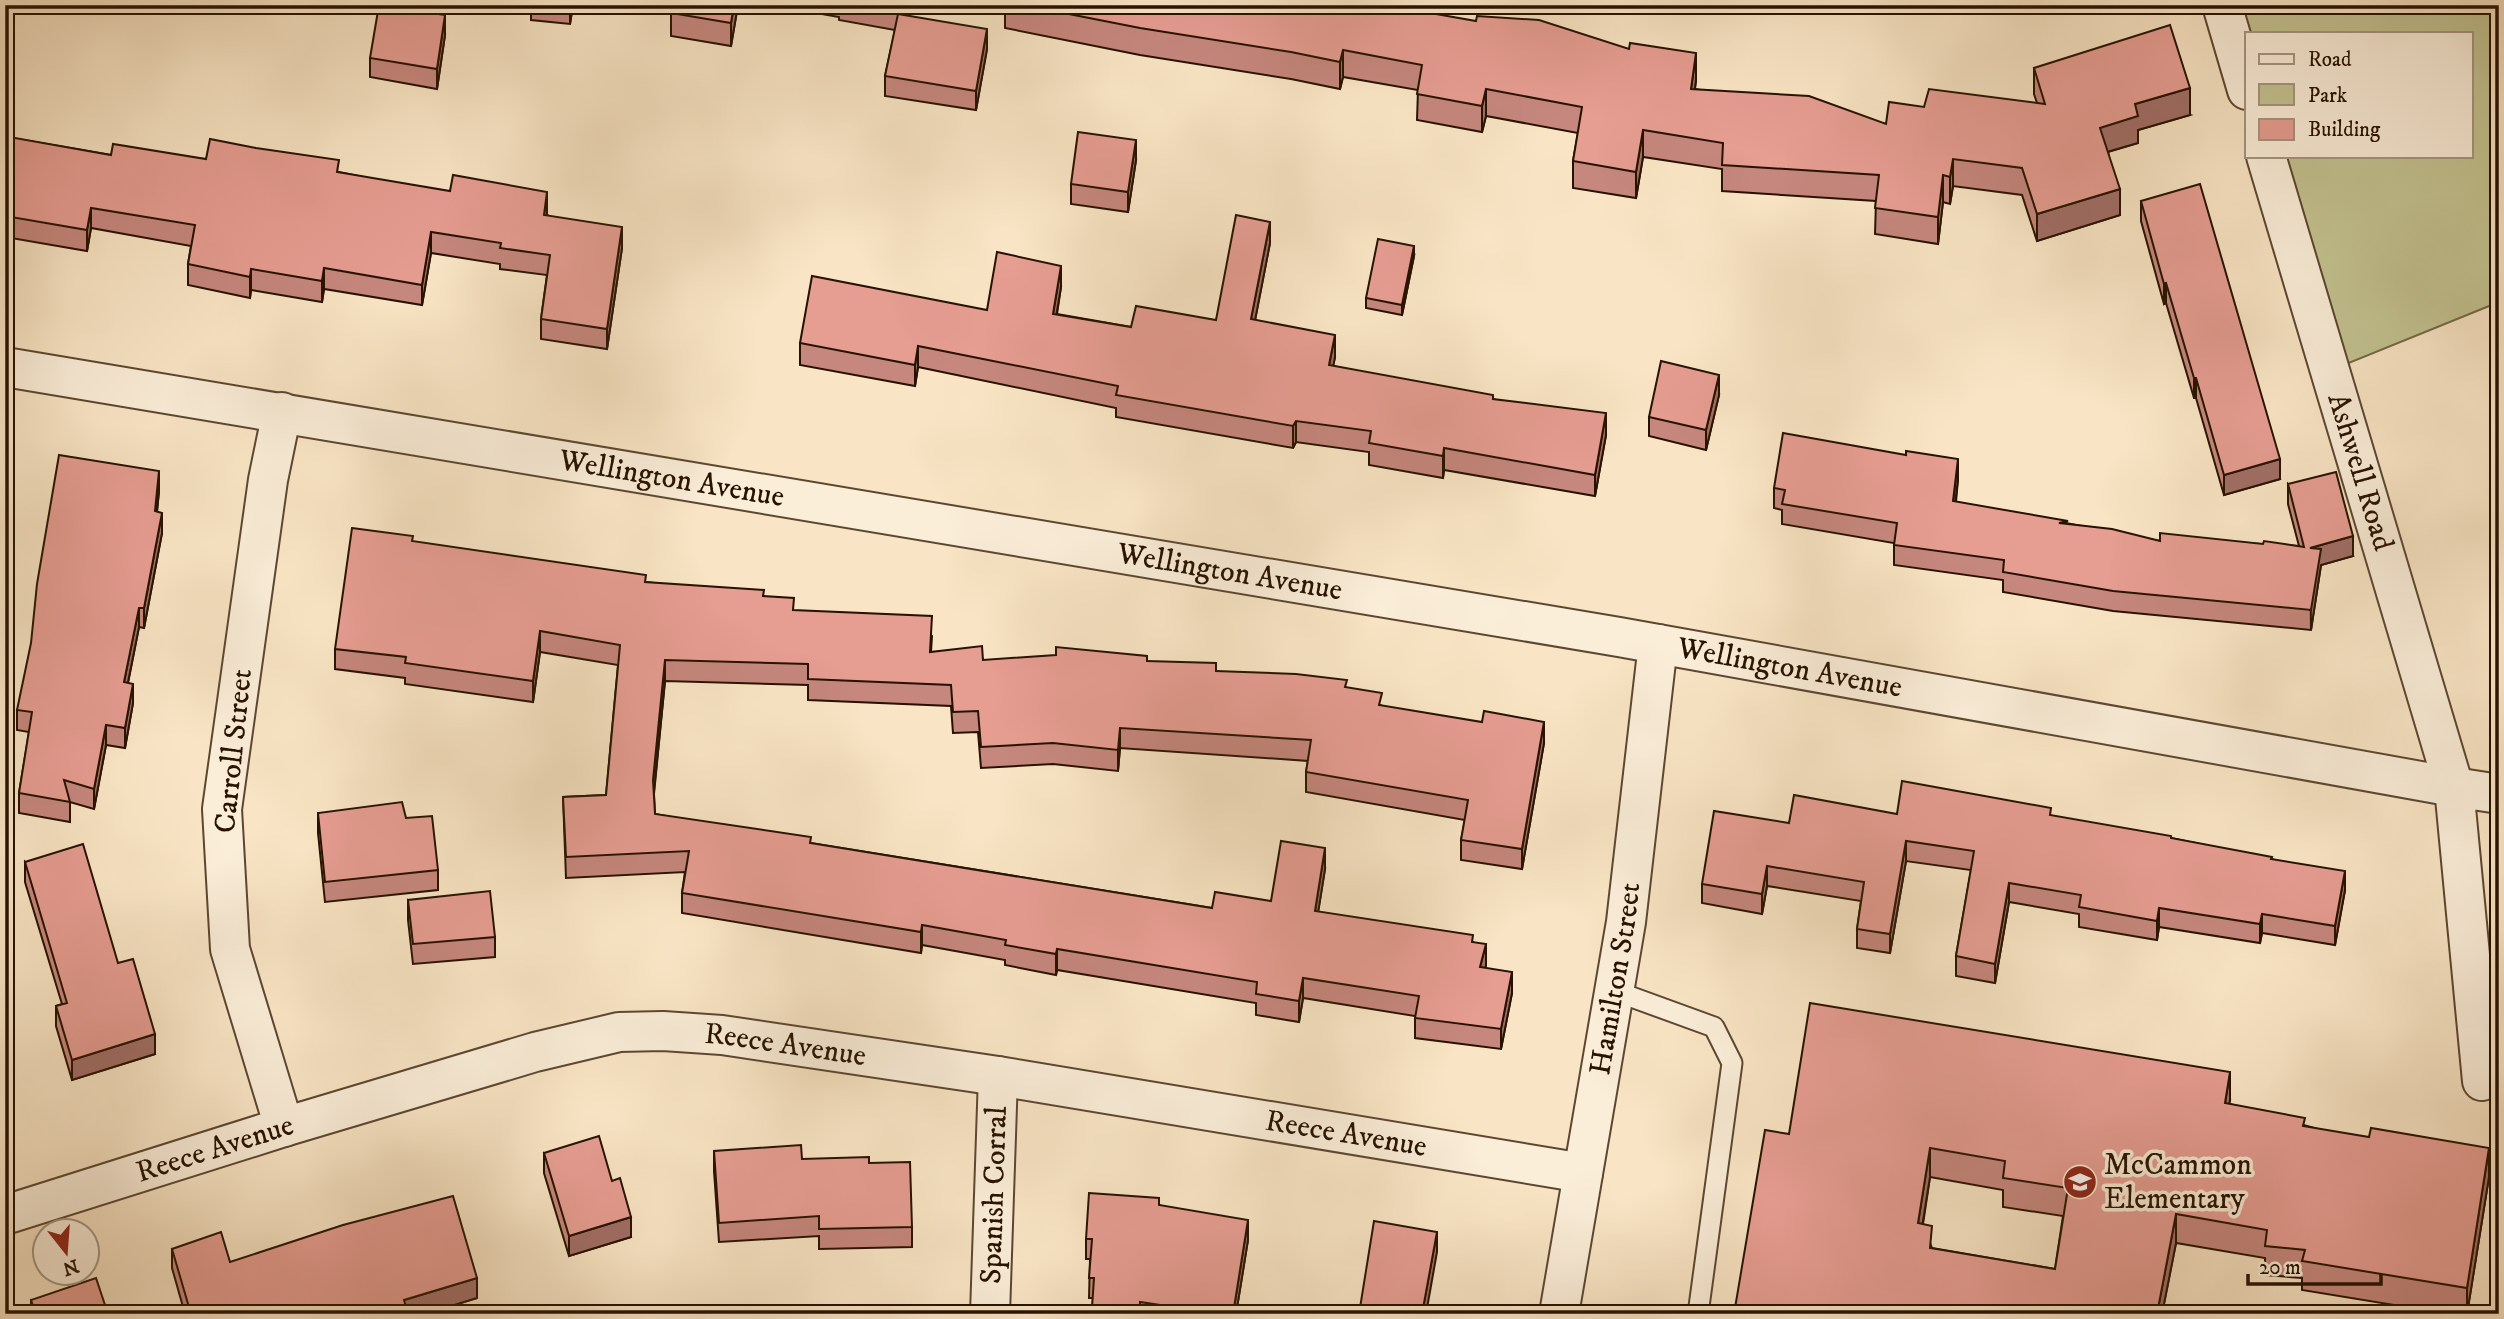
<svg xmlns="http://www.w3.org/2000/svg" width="2504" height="1319" font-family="'IM FELL DW Pica',serif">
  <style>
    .green { fill: #c3c391; stroke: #756a48; stroke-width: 2 }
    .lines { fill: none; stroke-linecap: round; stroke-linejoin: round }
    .service-casing { stroke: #5c4731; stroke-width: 23 }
    .minor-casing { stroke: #5c4731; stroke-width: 42 }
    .tertiary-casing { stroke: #5c4731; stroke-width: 42 }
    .service { stroke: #fbeed9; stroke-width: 19 }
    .minor { stroke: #fbeed9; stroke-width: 38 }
    .tertiary { stroke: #fbeed9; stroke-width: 38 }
    .wall { fill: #c6877e; stroke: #271200; stroke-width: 2; fill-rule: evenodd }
    .shaded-wall { fill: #a16e66; stroke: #271200; stroke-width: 2 }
    .building { fill: #e69d92; stroke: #271200; stroke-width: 2; fill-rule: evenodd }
    .labels { text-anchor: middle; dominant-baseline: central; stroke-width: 7; stroke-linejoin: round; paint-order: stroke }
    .street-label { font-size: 30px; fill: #271200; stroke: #fbeed9 }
    .poi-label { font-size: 30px; fill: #271200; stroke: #fbeed9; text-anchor: start }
  </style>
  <rect width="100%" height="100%" fill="#f9e5c5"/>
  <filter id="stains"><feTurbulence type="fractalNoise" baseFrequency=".00286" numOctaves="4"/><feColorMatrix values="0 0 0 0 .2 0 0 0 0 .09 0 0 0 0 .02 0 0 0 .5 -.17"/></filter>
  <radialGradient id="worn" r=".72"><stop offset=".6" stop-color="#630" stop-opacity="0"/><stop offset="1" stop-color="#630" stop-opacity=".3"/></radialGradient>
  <path class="green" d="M 2217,5 L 2499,5 L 2499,302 L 2334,369 L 2265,156 L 2471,156 L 2471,33 L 2247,33 Z"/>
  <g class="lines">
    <g class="service-casing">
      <path id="service" d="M 1615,991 L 1714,1027 L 1732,1063 L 1698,1314"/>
    </g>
    <g class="minor-casing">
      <g id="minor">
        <path d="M 282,412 L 268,480 L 222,809 L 230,949 L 284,1127"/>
        <path d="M 2482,1081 L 2454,787 L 2499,794"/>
        <path id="s1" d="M 5,1215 L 284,1127 L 535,1052 L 619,1032 L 663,1031 L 722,1035 L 998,1076 L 1583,1173"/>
        <path id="s2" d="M 990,1314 L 998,1076"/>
        <path id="s3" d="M 1559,1314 L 1626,922 L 1658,644"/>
      </g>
    </g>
    <g class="tertiary-casing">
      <g id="tertiary">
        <path d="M 2222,5 L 2247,90"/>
        <path id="s4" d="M 5,367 L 1619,637 L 2454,787 L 2266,156"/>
      </g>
    </g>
    <use href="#service" class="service"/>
    <use href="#minor" class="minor"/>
    <use href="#tertiary" class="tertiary"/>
  </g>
  <g class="wall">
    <path d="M 531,5 L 573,5 L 570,24 L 531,20 Z"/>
    <path d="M 672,5 L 738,5 L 731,46 L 671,36 L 671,13 Z"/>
    <path d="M 770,5 L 907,5 L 906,16 L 987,49 L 976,110 L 885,96 L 885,76 L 895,30 L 839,20 L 839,17 Z"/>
    <path d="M 1005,5 L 1397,5 L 1397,7 L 1696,80 L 1695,89 L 1886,124 L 1924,107 L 2037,103 L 2034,94 L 2034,68 L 2190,115 L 2138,130 L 2138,143 L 2108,152 L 2120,215 L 2037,241 L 2022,195 L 1953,186 L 1950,204 L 1943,202 L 1938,244 L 1875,234 L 1876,201 L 1722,191 L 1722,169 L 1643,157 L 1636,198 L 1573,188 L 1573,161 L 1578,133 L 1486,116 L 1482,132 L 1417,120 L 1418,90 L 1343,77 L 1340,89 L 1291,79 L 1140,55 L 1005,28 Z"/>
    <path d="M 445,35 L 437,89 L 370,77 L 370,58 Z"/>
    <path d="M 5,102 L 14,124 L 12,138 L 111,155 L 206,159 L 339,172 L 547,215 L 622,248 L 607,349 L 541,339 L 541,319 L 547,275 L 500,269 L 500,264 L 431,253 L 422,305 L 324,289 L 322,302 L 251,290 L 250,298 L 188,285 L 188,264 L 191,246 L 91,228 L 87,251 L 5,237 Z"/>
    <path d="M 1136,160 L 1128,212 L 1071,204 L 1071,184 Z"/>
    <path d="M 2141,201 L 2280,479 L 2224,495 L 2196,398 L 2194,398 L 2166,303 L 2164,304 L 2141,221 Z"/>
    <path d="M 1270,243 L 1255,320 L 1335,357 L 1333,366 L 1493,399 L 1606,435 L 1595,496 L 1444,470 L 1443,478 L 1369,465 L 1369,452 L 1296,442 L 1293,448 L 1116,417 L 1116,408 L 918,367 L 915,386 L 800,365 L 800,343 L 987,310 L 1061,287 L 1057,314 L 1131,327 L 1216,320 Z"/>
    <path d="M 1414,256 L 1402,315 L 1366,308 L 1366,298 Z"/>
    <path d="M 1719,395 L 1706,450 L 1649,436 L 1649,417 Z"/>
    <path d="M 1906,455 L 1958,479 L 1956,502 L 2160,541 L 2263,544 L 2299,546 L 2288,504 L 2288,484 L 2353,556 L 2321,565 L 2311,630 L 2113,611 L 2003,592 L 2003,580 L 1894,565 L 1894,543 L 1782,524 L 1782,510 L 1774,508 L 1774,488 Z"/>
    <path d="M 159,491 L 157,512 L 162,533 L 144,628 L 139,627 L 128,683 L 133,703 L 125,748 L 106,745 L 94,809 L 70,802 L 70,822 L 19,813 L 19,793 L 29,732 L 17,730 L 17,710 Z"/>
    <path d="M 413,542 L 646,582 L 764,596 L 794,611 L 932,636 L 931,652 L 983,660 L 1147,661 L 1216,671 L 1347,688 L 1382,706 L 1544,743 L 1522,869 L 1461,860 L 1461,840 L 1465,820 L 1306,792 L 1306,772 L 1308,761 L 1120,748 L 1118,771 L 1053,764 L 981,768 L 978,732 L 953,733 L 951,706 L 808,700 L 808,685 L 665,681 L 654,794 L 655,814 L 811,843 L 1212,908 L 1271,901 L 1325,869 L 1318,912 L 1473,942 L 1486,965 L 1485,968 L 1512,993 L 1501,1049 L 1415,1038 L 1415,1016 L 1303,998 L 1299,1022 L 1256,1015 L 1256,1003 L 1057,970 L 1056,975 L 1005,965 L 1005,960 L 922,945 L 921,953 L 682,913 L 682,893 L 685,872 L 566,878 L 563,797 L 606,795 L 618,665 L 540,652 L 533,702 L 405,684 L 405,678 L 335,669 L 335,649 Z"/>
    <path d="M 318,813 L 406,818 L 438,870 L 438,890 L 325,902 L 318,833 Z"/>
    <path d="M 1897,814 L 2051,816 L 2171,838 L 2272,859 L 2345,890 L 2335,945 L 2262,933 L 2260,943 L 2159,927 L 2157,940 L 2079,927 L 2079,914 L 2009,902 L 1995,983 L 1956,976 L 1956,956 L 1971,870 L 1906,861 L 1890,953 L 1857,948 L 1857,929 L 1861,901 L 1767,886 L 1762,914 L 1702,903 L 1702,884 L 1789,823 Z"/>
    <path d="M 25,862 L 118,963 L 155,1054 L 72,1080 L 56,1026 L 56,1006 L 62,1004 L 25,882 Z"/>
    <path d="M 408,900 L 495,937 L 495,957 L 413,964 L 408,920 Z"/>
    <path d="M 2230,1100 L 2229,1104 L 2489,1177 L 2467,1314 L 2449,1314 L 2302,1290 L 2302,1278 L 2265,1275 L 2265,1258 L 2176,1243 L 2162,1314 L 1734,1314 L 1789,1134 ZM 1930,1177 L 2003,1190 L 2003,1207 L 2063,1216 L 2055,1269 L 1932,1248 L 1923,1224 Z"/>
    <path d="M 714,1151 L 802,1159 L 869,1163 L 912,1227 L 912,1247 L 819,1249 L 819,1236 L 719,1242 L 714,1171 Z"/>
    <path d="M 544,1153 L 612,1181 L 631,1237 L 569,1256 L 544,1173 Z"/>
    <path d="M 1159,1205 L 1248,1240 L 1236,1314 L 1092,1314 L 1093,1298 L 1089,1298 L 1090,1259 L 1086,1259 L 1086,1239 Z"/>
    <path d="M 172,1249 L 230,1262 L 477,1298 L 425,1314 L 185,1314 L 172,1268 Z"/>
    <path d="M 31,1300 L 108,1314 L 31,1314 Z"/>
  </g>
  <g class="shaded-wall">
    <path d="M 570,5 L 573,5 L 570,24 Z"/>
    <path d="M 734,5 L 738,5 L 731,46 L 731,23 Z"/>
    <path d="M 904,5 L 907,5 L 903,31 L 903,8 Z"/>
    <path d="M 445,15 L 445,35 L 437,89 L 437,69 Z"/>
    <path d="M 987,29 L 987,49 L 976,110 L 976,91 Z"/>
    <path d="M 1343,50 L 1343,77 L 1340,89 L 1340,62 Z"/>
    <path d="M 1696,53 L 1696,80 L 1691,116 L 1691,89 Z"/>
    <path d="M 2190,88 L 2190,115 L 2138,130 L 2138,143 L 2100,154 L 2100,128 L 2135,104 Z"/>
    <path d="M 1486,89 L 1486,116 L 1482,132 L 1482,106 Z"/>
    <path d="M 14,103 L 14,124 L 9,158 L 9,137 Z"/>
    <path d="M 1643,130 L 1643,157 L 1636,198 L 1636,172 Z"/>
    <path d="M 1136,140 L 1136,160 L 1128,212 L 1128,192 Z"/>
    <path d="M 1953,159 L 1953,186 L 1950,204 L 1950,177 Z"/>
    <path d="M 1943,175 L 1943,202 L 1938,244 L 1938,217 Z"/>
    <path d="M 2120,189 L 2120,215 L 2037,241 L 2037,214 Z"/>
    <path d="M 547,192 L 547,213 L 544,236 L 544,215 Z"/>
    <path d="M 91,208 L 91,228 L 87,251 L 87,230 Z"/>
    <path d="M 1270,222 L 1270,243 L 1251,341 L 1251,319 Z"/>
    <path d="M 622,227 L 622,248 L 607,349 L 607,329 Z"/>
    <path d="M 431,232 L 431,253 L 422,305 L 422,285 Z"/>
    <path d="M 1414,246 L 1414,256 L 1402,315 L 1402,305 Z"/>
    <path d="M 1061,266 L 1061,287 L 1053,335 L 1053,314 Z"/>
    <path d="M 324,268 L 324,289 L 322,302 L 322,281 Z"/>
    <path d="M 251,269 L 251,290 L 250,298 L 250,277 Z"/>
    <path d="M 2166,283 L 2166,303 L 2164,304 L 2164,284 Z"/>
    <path d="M 1335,335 L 1335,357 L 1329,387 L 1329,365 Z"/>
    <path d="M 918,346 L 918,367 L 915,386 L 915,365 Z"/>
    <path d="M 1719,375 L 1719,395 L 1706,450 L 1706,430 Z"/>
    <rect x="2194" y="378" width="2" height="20"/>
    <path d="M 1606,413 L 1606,435 L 1595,496 L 1595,475 Z"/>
    <path d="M 1296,421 L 1296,442 L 1293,448 L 1293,426 Z"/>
    <path d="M 1444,448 L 1444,470 L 1443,478 L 1443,456 Z"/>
    <path d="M 1958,459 L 1958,479 L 1953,521 L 1953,501 Z"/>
    <path d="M 2280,459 L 2280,479 L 2224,495 L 2224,475 Z"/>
    <path d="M 159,471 L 159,491 L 155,531 L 155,511 Z"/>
    <path d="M 162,513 L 162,533 L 144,628 L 144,608 Z"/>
    <path d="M 2353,536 L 2353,556 L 2321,565 L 2311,630 L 2310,548 Z"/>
    <path d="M 139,608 L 139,627 L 124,702 L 124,682 Z"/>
    <path d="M 540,631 L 540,652 L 533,702 L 533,681 Z"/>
    <path d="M 665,660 L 665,681 L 653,801 L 653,780 Z"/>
    <path d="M 133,684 L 133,703 L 125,748 L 125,728 Z"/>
    <path d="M 1544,722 L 1544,743 L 1522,869 L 1522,849 Z"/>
    <path d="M 106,725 L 106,745 L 94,809 L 94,789 Z"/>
    <path d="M 1120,728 L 1120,748 L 1118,771 L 1118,750 Z"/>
    <path d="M 1906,841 L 1906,861 L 1890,953 L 1890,934 Z"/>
    <path d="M 1325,848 L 1325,869 L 1315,932 L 1315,911 Z"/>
    <path d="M 1767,866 L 1767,886 L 1762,914 L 1762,894 Z"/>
    <path d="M 2345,871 L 2345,890 L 2335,945 L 2335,926 Z"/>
    <path d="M 2009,883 L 2009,902 L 1995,983 L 1995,964 Z"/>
    <path d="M 2159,908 L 2159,927 L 2157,940 L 2157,921 Z"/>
    <path d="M 2262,914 L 2262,933 L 2260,943 L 2260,924 Z"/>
    <path d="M 922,925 L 922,945 L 921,953 L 921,932 Z"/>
    <path d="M 1486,944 L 1486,965 L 1480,987 L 1480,967 Z"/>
    <path d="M 1057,949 L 1057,970 L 1056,975 L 1056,954 Z"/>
    <path d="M 1512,972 L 1512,993 L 1501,1049 L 1501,1029 Z"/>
    <path d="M 1303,978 L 1303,998 L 1299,1022 L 1299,1001 Z"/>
    <path d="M 155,1034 L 155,1054 L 72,1080 L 72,1060 Z"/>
    <path d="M 2230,1072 L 2230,1100 L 2225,1132 L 2225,1103 Z"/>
    <path d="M 1930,1148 L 1930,1177 L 1918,1252 L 1918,1223 Z"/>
    <path d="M 2489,1148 L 2489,1177 L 2467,1314 L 2467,1288 Z"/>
    <path d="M 2176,1214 L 2176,1243 L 2162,1314 L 2157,1314 Z"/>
    <path d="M 631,1217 L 631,1237 L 569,1256 L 569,1236 Z"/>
    <path d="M 1248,1220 L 1248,1240 L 1236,1314 L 1233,1314 Z"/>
    <path d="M 1437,1232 L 1437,1252 L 1426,1314 L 1422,1314 Z"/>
    <path d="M 477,1278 L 477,1298 L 425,1314 L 404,1314 L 404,1300 Z"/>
  </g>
  <g class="building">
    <path d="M 379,5 L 445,15 L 437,69 L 370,58 Z"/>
    <path d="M 672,5 L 734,5 L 731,23 L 671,13 Z"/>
    <path d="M 886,5 L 904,5 L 903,8 Z"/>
    <path d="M 1023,5 L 1396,5 L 1396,7 L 1476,21 L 1477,16 L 1539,20 L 1629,49 L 1630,43 L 1696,53 L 1691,89 L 1809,96 L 1886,124 L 1889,102 L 1924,107 L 1929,89 L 2045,104 L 2034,68 L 2170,25 L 2190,88 L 2135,104 L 2138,116 L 2100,128 L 2120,189 L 2037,214 L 2022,168 L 1953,159 L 1950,177 L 1943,175 L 1938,217 L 1875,208 L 1879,175 L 1722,165 L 1723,143 L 1643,130 L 1636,172 L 1573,161 L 1582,107 L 1486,89 L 1482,106 L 1417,94 L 1422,65 L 1343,50 L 1340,62 L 1291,52 L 1140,28 Z"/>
    <path d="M 898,14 L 987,29 L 976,91 L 885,76 Z"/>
    <path d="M 5,102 L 14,103 L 9,137 L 111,155 L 113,144 L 206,159 L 210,139 L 256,148 L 339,160 L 337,172 L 450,191 L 453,175 L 547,192 L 544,215 L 622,227 L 607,329 L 541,319 L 550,255 L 500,248 L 501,243 L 431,232 L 422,285 L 324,268 L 322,281 L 251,269 L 250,277 L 188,264 L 195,225 L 91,208 L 87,230 L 5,216 Z"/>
    <path d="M 1078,132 L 1136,140 L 1128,192 L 1071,184 Z"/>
    <path d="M 2200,184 L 2280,459 L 2224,475 L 2196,378 L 2194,378 L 2166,283 L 2164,284 L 2141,201 Z"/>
    <path d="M 1236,215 L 1270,222 L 1251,319 L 1335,335 L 1329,365 L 1493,395 L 1493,399 L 1606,413 L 1595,475 L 1444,448 L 1443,456 L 1369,443 L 1371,431 L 1296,421 L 1293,426 L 1116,395 L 1118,386 L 918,346 L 915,365 L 800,343 L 812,276 L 987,310 L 997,252 L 1061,266 L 1053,314 L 1131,327 L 1136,306 L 1216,320 Z"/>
    <path d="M 1378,239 L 1414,246 L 1402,305 L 1366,298 Z"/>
    <path d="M 1661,361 L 1719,375 L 1706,430 L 1649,417 Z"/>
    <path d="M 1783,433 L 1906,455 L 1906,451 L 1958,459 L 1953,501 L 2068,521 L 2059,523 L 2112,529 L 2160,541 L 2160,533 L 2263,544 L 2264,541 L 2304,547 L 2288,484 L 2336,472 L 2353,536 L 2310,548 L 2321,549 L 2311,610 L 2113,591 L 2003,572 L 2004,560 L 1894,545 L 1897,523 L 1782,504 L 1785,490 L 1774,488 Z"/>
    <path d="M 59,455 L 159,471 L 155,511 L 162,513 L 144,608 L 139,608 L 124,682 L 133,684 L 125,728 L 106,725 L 94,789 L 64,780 L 70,802 L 19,793 L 32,712 L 17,710 L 31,643 L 37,584 Z"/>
    <path d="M 352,528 L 413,536 L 412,541 L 646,575 L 645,582 L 764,590 L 763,596 L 794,598 L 793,610 L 932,616 L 930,652 L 982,646 L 983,660 L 1056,655 L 1056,647 L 1147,656 L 1147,661 L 1216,663 L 1216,671 L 1296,674 L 1347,680 L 1345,687 L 1382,693 L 1379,705 L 1482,722 L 1484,711 L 1544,722 L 1522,849 L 1461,840 L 1468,800 L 1306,772 L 1311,740 L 1120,728 L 1118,750 L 1053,743 L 981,747 L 978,711 L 953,712 L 951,685 L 808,679 L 808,664 L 665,660 L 653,780 L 655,814 L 811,837 L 810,843 L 1212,908 L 1215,892 L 1271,901 L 1281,841 L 1325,848 L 1315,911 L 1473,935 L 1472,942 L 1486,944 L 1480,967 L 1512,972 L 1501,1029 L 1415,1018 L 1419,996 L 1303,978 L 1299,1001 L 1256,994 L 1257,982 L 1057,949 L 1056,954 L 1005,945 L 1006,940 L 922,925 L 921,932 L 682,893 L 689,851 L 566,857 L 563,797 L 606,795 L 620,645 L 540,631 L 533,681 L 405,663 L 406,657 L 335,649 Z"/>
    <path d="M 1902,781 L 2051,808 L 2050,815 L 2171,836 L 2171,838 L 2272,857 L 2271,859 L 2345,871 L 2335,926 L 2262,914 L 2260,924 L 2159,908 L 2157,921 L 2079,907 L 2081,895 L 2009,883 L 1995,964 L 1956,956 L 1974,851 L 1906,841 L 1890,934 L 1857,929 L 1864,882 L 1767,866 L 1762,894 L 1702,884 L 1714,811 L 1789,823 L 1794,795 L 1897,814 Z"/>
    <path d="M 402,802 L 406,818 L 432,816 L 438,870 L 325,882 L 318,813 Z"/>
    <path d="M 83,844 L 118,963 L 133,959 L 155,1034 L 72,1060 L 56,1006 L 67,1003 L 25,862 Z"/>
    <path d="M 490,891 L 495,937 L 413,944 L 408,900 Z"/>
    <path d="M 1810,1003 L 2230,1072 L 2225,1103 L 2305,1118 L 2303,1126 L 2369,1137 L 2371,1128 L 2489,1148 L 2467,1288 L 2302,1261 L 2305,1250 L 2265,1246 L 2267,1230 L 2176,1214 L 2157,1314 L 1734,1314 L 1765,1130 L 1789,1134 ZM 1930,1148 L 2005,1161 L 2003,1178 L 2068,1188 L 2055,1269 L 1930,1248 L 1932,1226 L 1918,1223 Z"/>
    <path d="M 599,1136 L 612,1181 L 620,1178 L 631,1217 L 569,1236 L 544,1153 Z"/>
    <path d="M 801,1145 L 802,1159 L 869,1157 L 869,1163 L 910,1162 L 912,1227 L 819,1229 L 819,1216 L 719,1223 L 714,1151 Z"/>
    <path d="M 1089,1193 L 1159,1198 L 1159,1205 L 1248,1220 L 1233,1314 L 1219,1314 L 1140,1302 L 1140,1312 L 1092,1308 L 1094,1278 L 1089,1278 L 1092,1239 L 1086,1239 Z"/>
    <path d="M 453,1196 L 477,1278 L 404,1300 L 408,1314 L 191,1314 L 172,1249 L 221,1232 L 230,1262 L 343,1225 Z"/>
    <path d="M 1374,1221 L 1437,1232 L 1422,1314 L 1359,1314 Z"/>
    <path d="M 96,1278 L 108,1314 L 36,1314 L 31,1300 Z"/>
  </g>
  <defs>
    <g id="school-disc" transform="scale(1.75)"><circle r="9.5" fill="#8f2418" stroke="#fbeed9"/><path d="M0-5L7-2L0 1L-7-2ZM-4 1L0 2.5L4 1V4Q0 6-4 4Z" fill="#fff"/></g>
  </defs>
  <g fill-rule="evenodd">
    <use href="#school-disc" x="2080" y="1182"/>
  </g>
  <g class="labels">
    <g class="street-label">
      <text transform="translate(2360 472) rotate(73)">Ashwell Road</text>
      <text stroke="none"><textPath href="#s4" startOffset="676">Wellington Avenue</textPath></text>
      <text stroke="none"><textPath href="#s4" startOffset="1242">Wellington Avenue</textPath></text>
      <text stroke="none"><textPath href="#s4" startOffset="1810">Wellington Avenue</textPath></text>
      <text transform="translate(234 751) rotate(-84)">Carroll Street</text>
      <text stroke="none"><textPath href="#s3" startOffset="340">Hamilton Street</textPath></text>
      <text stroke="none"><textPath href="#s1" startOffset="808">Reece Avenue</textPath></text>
      <text stroke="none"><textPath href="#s1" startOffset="1376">Reece Avenue</textPath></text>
      <text stroke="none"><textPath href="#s1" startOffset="220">Reece Avenue</textPath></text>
      <text stroke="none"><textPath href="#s2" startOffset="119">Spanish Corral</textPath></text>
    </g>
    <g class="poi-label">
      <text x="2104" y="1165">McCammon<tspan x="2104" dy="34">Elementary</tspan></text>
    </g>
  </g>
  <rect width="2504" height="1319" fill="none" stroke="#f9e5c5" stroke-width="28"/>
  <rect x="7" y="7" width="2490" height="1305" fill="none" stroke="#271200" stroke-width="3.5"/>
  <rect x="14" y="14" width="2476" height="1291" fill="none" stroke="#271200" stroke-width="2"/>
  <rect x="2245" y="32" width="228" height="126" fill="#fbeed9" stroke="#a69682" stroke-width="2"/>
  <rect x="2259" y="54" width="35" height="10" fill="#fbeed9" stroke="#a69682" stroke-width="2"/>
  <text x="2308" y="66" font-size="21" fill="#271200">Road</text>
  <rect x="2259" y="84" width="35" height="21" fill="#c3c391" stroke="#a69682" stroke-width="2"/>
  <text x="2308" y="102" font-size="21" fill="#271200">Park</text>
  <rect x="2259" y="119" width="35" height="21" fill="#e69d92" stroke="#a69682" stroke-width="2"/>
  <text x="2308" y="136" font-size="21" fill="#271200">Building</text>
  <g transform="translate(66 1252) rotate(163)"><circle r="33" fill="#fbeed9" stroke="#a69682" stroke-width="2"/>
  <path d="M0-5L12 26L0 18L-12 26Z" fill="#8f2418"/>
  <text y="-10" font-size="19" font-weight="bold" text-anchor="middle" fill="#271200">N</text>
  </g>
  <path d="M2248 1274v10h133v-10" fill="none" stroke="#271200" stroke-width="3.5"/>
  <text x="2259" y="1274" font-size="21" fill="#271200" stroke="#fbeed9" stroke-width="5" paint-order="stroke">20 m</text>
  <rect width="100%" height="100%" filter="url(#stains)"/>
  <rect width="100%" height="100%" fill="url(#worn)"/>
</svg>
